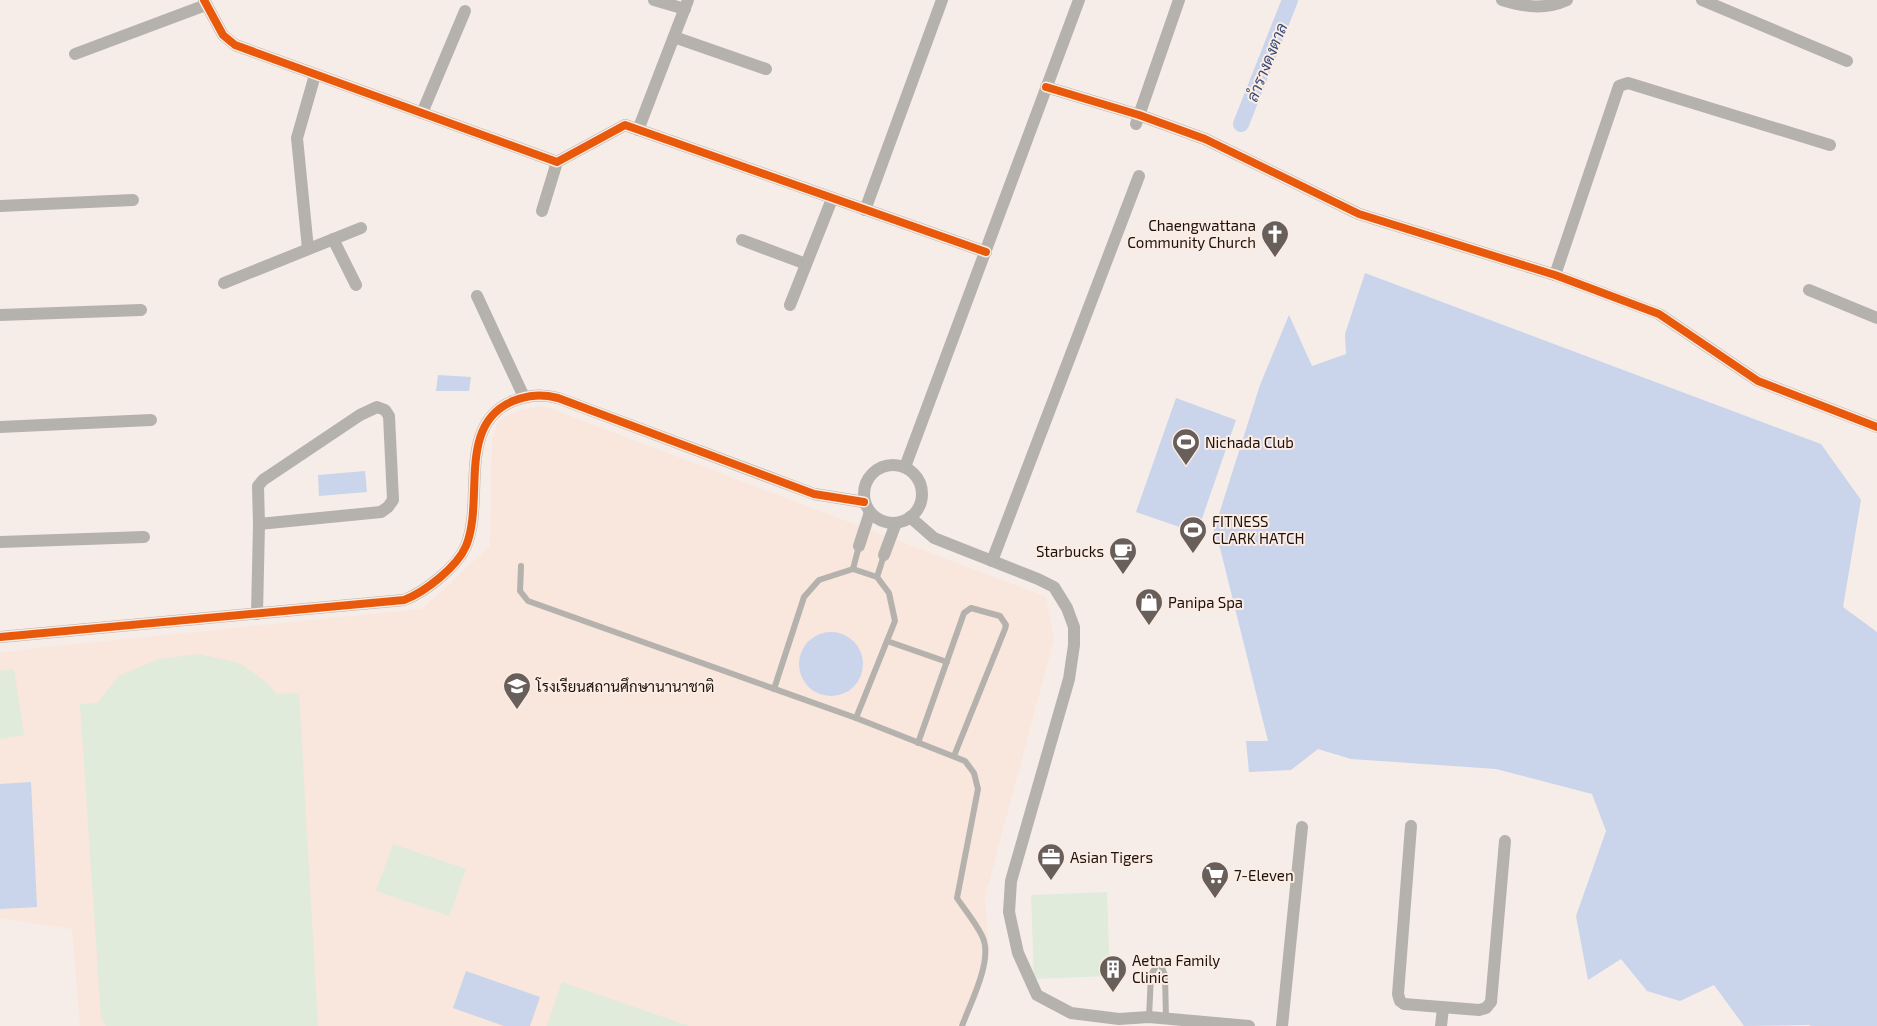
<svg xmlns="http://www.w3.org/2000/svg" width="1877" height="1026" font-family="'Exo 2',Sarabun,sans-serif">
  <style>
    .built { fill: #f9e6dc }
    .green { fill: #e0ebdc }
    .water { fill: #cad4ea }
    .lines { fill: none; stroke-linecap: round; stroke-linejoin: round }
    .canal { stroke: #cad4ea; stroke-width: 16 }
    .lane { stroke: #b5b2ae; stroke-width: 6 }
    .street { stroke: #b5b2ae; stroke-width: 12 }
    .cycleway-casing { stroke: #fcece3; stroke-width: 11 }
    .cycleway { stroke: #e8590c; stroke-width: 8 }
    .labels { text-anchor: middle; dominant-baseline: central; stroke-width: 4; stroke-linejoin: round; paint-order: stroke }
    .poi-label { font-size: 15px; fill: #1b120d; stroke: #fcece3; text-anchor: start }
    .water-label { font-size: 16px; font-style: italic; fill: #354c79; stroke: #fcece3 }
  </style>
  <rect width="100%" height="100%" fill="#f6ede9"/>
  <path class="built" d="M 544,406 L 1046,597 L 1054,639 L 985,897 L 989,950 L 963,1026 L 80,1026 L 72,929 L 0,918 L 0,653 L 37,648 L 422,609 L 490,546 L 492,439 L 499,420 L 520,410 Z"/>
  <g class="green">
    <path d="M 199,654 L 239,663 L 265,681 L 277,694 L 299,693 L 318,1026 L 106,1026 L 101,1017 L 80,704 L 97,703 L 120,675 L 159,659 Z"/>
    <path d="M 14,669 L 24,735 L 0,739 L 0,671 Z"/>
    <path d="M 393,844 L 466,869 L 449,916 L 376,891 Z"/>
    <path d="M 1107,892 L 1110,976 L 1034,979 L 1031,895 Z"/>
    <path d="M 562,982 L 689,1026 L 547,1026 Z"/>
  </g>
  <g class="water">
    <path d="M 1365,273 L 1821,444 L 1861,500 L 1843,607 L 1877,632 L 1877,1026 L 1811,1026 L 1809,1025 L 1744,1026 L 1714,985 L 1680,1001 L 1647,991 L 1621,959 L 1588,980 L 1576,916 L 1606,831 L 1592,794 L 1496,769 L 1351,759 L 1318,749 L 1291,770 L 1249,772 L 1246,741 L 1268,741 L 1220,548 L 1213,533 L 1260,385 L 1289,315 L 1312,366 L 1346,354 L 1345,334 Z"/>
    <path d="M 438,375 L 471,377 L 469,391 L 436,391 Z"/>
    <path d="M 1176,398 L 1236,420 L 1197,533 L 1136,512 Z"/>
    <path d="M 365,471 L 367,492 L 319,496 L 318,475 Z"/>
    <circle cx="831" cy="664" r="32"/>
    <path d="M 31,782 L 37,907 L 0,909 L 0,784 Z"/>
    <path d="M 466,971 L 540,997 L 530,1026 L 504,1026 L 453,1008 Z"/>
  </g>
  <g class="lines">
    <path class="canal" d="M 1241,124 L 1290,0"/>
    <g class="lane">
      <path d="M 521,566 L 520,591 L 528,601 L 856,718 L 965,761 L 974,773 L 978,789 L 957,898 C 964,909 981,929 984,941 C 991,964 970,1004 962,1026"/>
      <path d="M 853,569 L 859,546"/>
      <path d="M 877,577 L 884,555"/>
      <path d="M 887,641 L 947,662"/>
      <path d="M 774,689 L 804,597 L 819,580 L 853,569 L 877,577 L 889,593 L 895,621 L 856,718"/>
      <path d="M 918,743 L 964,613 L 971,608 L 1000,616 L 1006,625 L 1005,629 L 954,756"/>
      <path d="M 1159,961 L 1165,975 L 1166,1019"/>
      <path d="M 1149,1017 L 1151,975 L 1159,961"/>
    </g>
    <g class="street">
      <path d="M 204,0 L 223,35 L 235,45 L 557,162 L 625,125 L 986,252"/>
      <path d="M 654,0 L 685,9"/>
      <path d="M 1502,0 C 1525,7 1545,10 1567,0"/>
      <path d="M 1702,0 L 1847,61"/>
      <path d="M 674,37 L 766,69"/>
      <path d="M 75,54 L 206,5"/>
      <path d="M 1046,87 L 1139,115 L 1205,139 L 1359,214 L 1555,275 L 1659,314 L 1758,381 L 1877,427"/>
      <path d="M 422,113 L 465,11"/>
      <path d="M 1136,124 L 1179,0"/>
      <path d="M 638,130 L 688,0"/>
      <path d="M 0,206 L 133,200"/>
      <path d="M 865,210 L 942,0"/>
      <path d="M 542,211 L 557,162"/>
      <path d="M 333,239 L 356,285"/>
      <path d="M 742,240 L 806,264"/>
      <path d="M 308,249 L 297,138 L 315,75"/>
      <path d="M 1555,275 L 1619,86 L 1628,83 L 1830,145"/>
      <path d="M 224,283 L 361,228"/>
      <path d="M 1809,290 L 1877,318"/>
      <path d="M 477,296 L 524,397"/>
      <path d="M 790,305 L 832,199"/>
      <path d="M 0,315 L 141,310"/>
      <path d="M 0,427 L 151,420"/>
      <circle cx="893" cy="494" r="29"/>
      <path d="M 905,467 L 1079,0"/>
      <path d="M 910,517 L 934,538 L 1038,579 L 1054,587 L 1067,608 L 1074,627 L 1074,645 L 1069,679 L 1011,881 L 1009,912 L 1018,953 L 1037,995 L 1071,1013 L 1119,1019 L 1149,1017 L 1249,1026"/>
      <path d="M 0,542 L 144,537"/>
      <path d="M 859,546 L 870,512"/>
      <path d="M 884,555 L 896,523"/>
      <path d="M 992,561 L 1139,176"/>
      <path d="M 257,614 L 259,524 L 258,486 L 263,480 L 360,415 L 377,407 L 385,410 L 389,416 L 393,500 L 388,507 L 381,512 L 259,524"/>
      <path d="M 0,637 L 404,600 C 425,592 457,567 466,546 C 485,500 456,425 513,401 C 529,395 541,394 558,398 L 814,494 L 864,502"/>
      <path d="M 1411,826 L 1398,994 L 1400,1001 L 1404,1004 L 1479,1010 L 1486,1008 L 1491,1002 L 1505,841"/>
      <path d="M 1282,1026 L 1302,827"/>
      <path d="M 1441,1026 L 1443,1008"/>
    </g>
    <g class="cycleway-casing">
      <g id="cycleway">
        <path d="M 204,0 L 223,35 L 235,45 L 557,162 L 625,125 L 986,252"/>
        <path d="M 1046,87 L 1139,115 L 1205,139 L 1359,214 L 1555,275 L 1659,314 L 1758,381 L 1877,427"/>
        <path d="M 0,637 L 404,600 C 425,592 457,567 466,546 C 485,500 456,425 513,401 C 529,395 541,394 558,398 L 814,494 L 864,502"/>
      </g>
    </g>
    <use href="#cycleway" class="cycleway"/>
  </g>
  <defs>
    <g id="church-pin" transform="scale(1.4375)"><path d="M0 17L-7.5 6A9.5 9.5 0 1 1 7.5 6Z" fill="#685f5a" stroke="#fcece3"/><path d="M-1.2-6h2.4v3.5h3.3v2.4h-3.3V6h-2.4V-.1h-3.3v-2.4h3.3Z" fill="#fff"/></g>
    <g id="stadium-pin" transform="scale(1.4375)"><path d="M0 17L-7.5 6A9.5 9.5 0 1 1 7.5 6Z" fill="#685f5a" stroke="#fcece3"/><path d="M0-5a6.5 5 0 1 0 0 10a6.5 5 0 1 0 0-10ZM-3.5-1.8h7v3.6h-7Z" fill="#fff"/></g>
    <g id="cafe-pin" transform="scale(1.4375)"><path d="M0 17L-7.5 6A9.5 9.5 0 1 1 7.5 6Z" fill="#685f5a" stroke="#fcece3"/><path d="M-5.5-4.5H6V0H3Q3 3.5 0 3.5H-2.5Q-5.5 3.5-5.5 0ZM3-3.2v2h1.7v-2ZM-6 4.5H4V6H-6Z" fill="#fff"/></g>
    <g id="shop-pin" transform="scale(1.4375)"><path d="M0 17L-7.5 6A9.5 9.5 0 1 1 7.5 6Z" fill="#685f5a" stroke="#fcece3"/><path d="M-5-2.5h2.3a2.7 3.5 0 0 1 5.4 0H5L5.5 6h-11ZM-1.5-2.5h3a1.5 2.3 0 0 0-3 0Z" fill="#fff"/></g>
    <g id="school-pin" transform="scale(1.4375)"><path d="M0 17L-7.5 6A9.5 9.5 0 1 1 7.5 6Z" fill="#685f5a" stroke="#fcece3"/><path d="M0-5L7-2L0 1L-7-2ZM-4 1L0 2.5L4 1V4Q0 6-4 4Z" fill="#fff"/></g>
    <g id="office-pin" transform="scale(1.4375)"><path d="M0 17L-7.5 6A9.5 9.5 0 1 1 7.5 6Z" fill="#685f5a" stroke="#fcece3"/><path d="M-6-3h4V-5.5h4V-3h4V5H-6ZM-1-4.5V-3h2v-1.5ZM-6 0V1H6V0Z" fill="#fff"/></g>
    <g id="supermarket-pin" transform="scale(1.4375)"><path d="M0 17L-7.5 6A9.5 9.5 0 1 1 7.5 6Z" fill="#685f5a" stroke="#fcece3"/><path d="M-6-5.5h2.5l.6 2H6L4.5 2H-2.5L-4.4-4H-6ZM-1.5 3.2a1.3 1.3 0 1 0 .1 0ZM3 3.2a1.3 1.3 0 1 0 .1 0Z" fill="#fff"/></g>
    <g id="building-pin" transform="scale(1.4375)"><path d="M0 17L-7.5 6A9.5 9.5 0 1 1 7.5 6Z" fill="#685f5a" stroke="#fcece3"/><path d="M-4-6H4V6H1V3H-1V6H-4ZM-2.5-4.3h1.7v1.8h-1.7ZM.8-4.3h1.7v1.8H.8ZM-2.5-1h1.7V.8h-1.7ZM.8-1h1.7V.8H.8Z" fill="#fff"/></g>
  </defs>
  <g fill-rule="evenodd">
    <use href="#church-pin" x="1275" y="234"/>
    <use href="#stadium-pin" x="1186" y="442"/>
    <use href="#stadium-pin" x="1193" y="530"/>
    <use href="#cafe-pin" x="1123" y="551"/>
    <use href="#shop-pin" x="1149" y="602"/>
    <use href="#school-pin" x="517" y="686"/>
    <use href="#office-pin" x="1051" y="857"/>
    <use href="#supermarket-pin" x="1215" y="875"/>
    <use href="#building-pin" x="1113" y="969"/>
  </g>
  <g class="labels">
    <g class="poi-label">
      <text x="1256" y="225" text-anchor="end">Chaengwattana<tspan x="1256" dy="17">Community Church</tspan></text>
      <text x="1205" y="442">Nichada Club</text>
      <text x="1212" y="521">FITNESS<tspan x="1212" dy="17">CLARK HATCH</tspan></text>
      <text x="1104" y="551" text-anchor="end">Starbucks</text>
      <text x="1168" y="602">Panipa Spa</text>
      <text x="536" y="686">โรงเรียนสถานศึกษานานาชาติ</text>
      <text x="1070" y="857">Asian Tigers</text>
      <text x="1234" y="875">7-Eleven</text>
      <text x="1132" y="960">Aetna Family<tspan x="1132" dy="17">Clinic</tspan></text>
    </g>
    <g class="water-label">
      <text transform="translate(1266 62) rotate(-68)">ลำรางดงตาล</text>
    </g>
  </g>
</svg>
